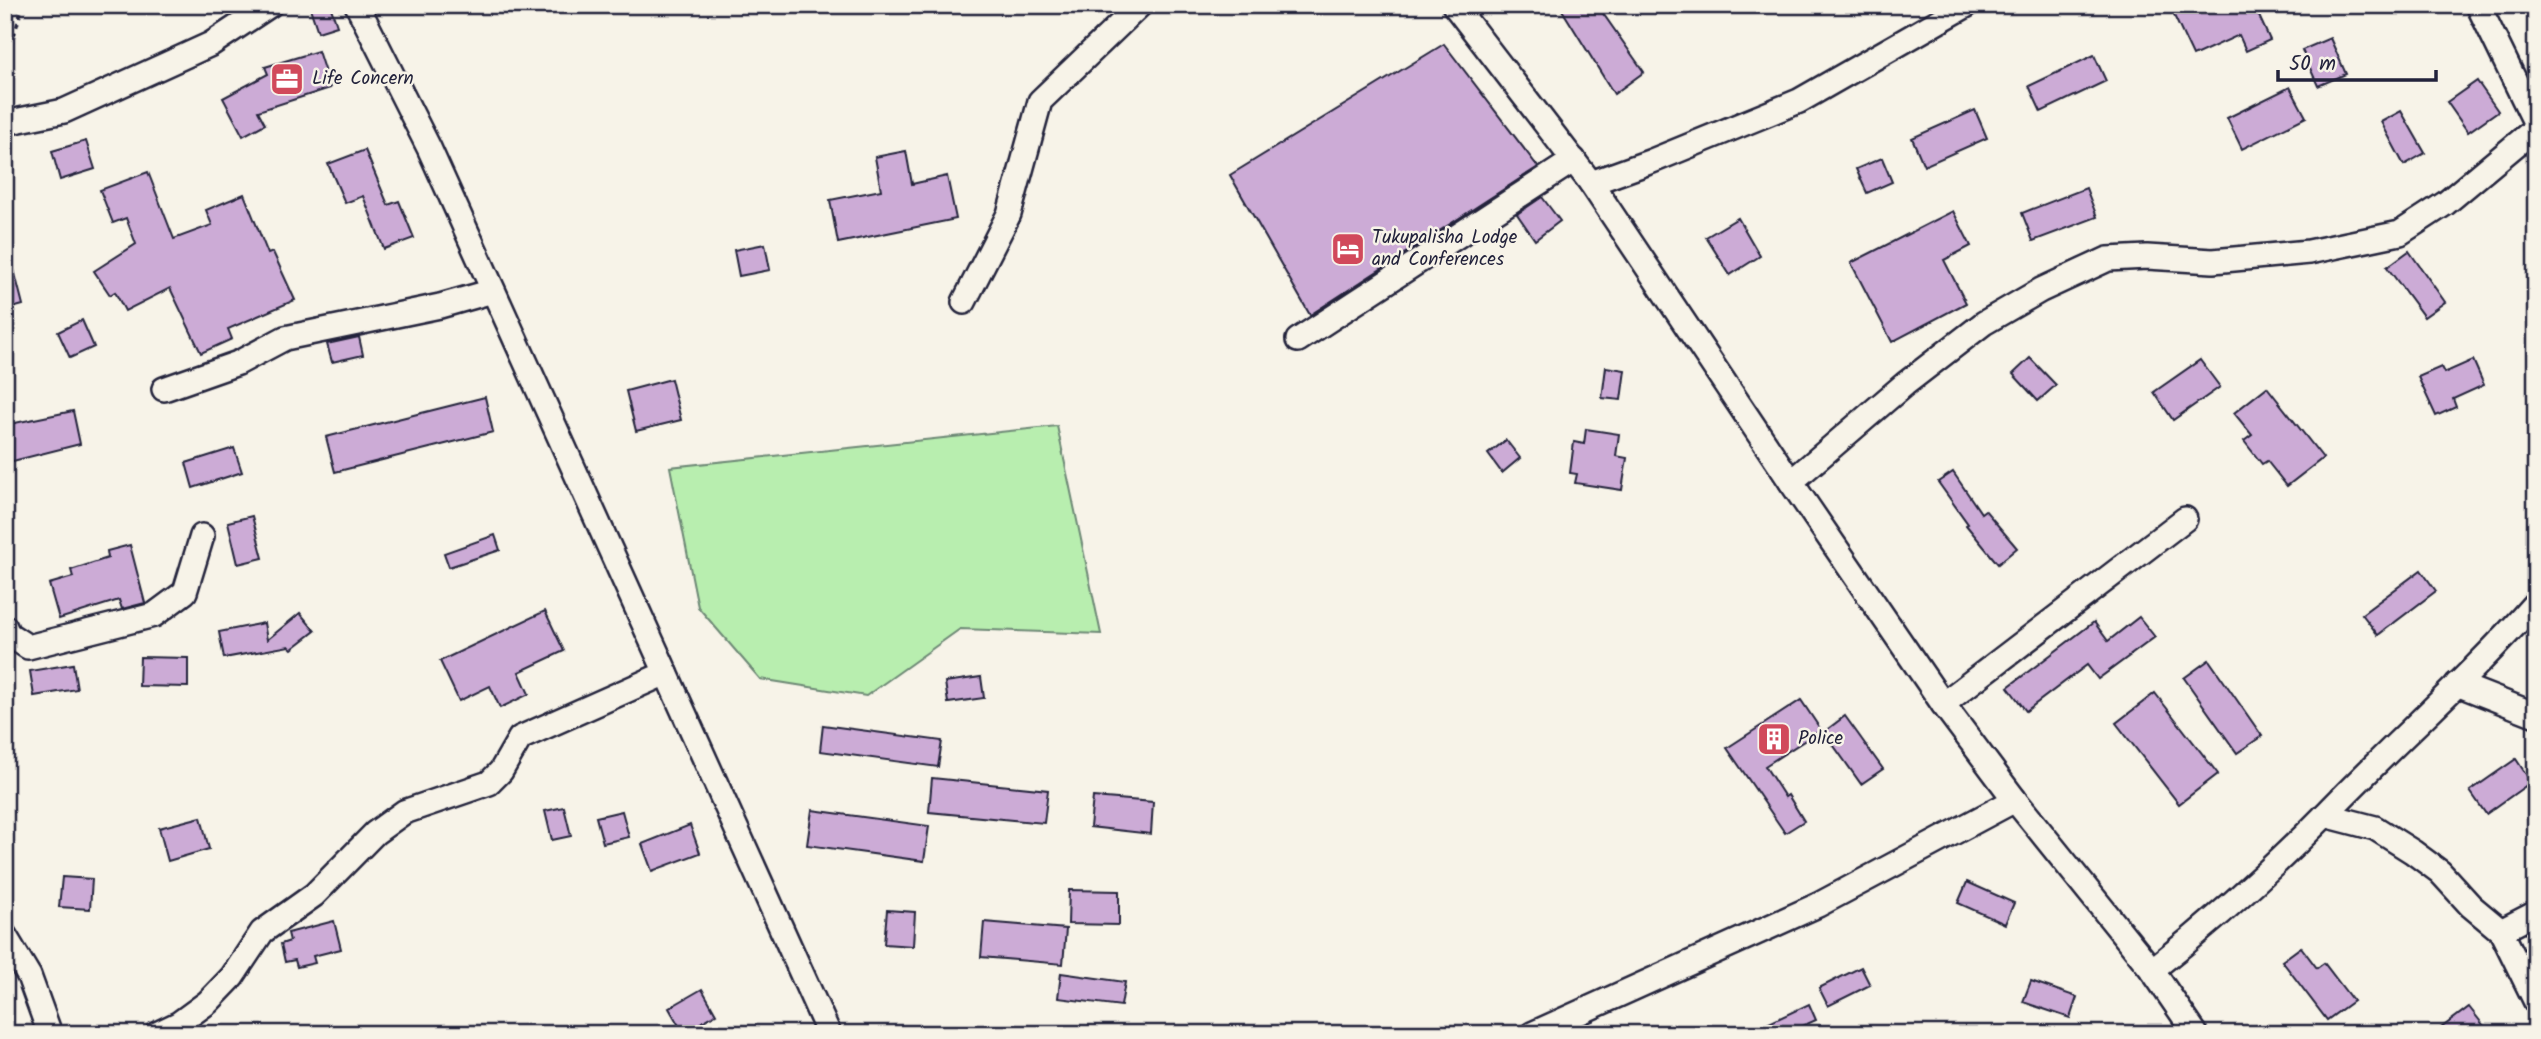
<svg xmlns="http://www.w3.org/2000/svg" width="2541" height="1039" font-family="Kalam,sans-serif">
  <style>
    .green { fill: #b8eeaf; stroke: #6d8875; stroke-width: 2 }
    .building { fill: #ccabd6; stroke: #22223b; stroke-width: 2 }
    .lines { fill: none; stroke-linecap: round; stroke-linejoin: round }
    .minor-casing { stroke: #22223b; stroke-width: 28 }
    .path { stroke: #22223b; stroke-width: 3.5; stroke-dasharray: 5 5; stroke-linecap: butt }
    .minor { stroke: #f7f3e8; stroke-width: 23 }
    .labels { text-anchor: middle; dominant-baseline: central; stroke-width: 5; stroke-linejoin: round; paint-order: stroke }
    .poi-label { font-size: 19px; fill: #22223b; stroke: #f7f3e8; text-anchor: start }
  </style>
  <rect width="100%" height="100%" fill="#f7f3e8"/>
  <filter id="ink" filterUnits="userSpaceOnUse"><feTurbulence type="fractalNoise" baseFrequency=".0143" numOctaves="2"/><feDisplacementMap in="SourceGraphic" scale="14" xChannelSelector="R" yChannelSelector="G"/><feConvolveMatrix kernelMatrix="1 2 1 2 8 2 1 2 1" color-interpolation-filters="sRGB"/></filter>
  <g filter="url(#ink)">
    <path class="green" d="M 1057,426 L 1101,634 L 960,629 L 866,696 L 760,679 L 698,607 L 670,467 Z"/>
    <g class="building">
      <path d="M 309,5 L 330,5 L 337,26 L 318,32 Z"/>
      <path d="M 1559,5 L 1597,5 L 1644,72 L 1614,94 Z"/>
      <path d="M 2169,5 L 2254,5 L 2270,40 L 2246,51 L 2239,35 L 2193,56 Z"/>
      <path d="M 2330,38 L 2346,74 L 2318,86 L 2302,50 Z"/>
      <path d="M 1444,44 L 1538,167 L 1310,315 L 1230,175 Z"/>
      <path d="M 318,51 L 330,88 L 258,111 L 265,124 L 243,136 L 223,98 L 268,74 L 265,67 Z"/>
      <path d="M 2094,55 L 2106,81 L 2041,112 L 2029,86 Z"/>
      <path d="M 2477,81 L 2498,111 L 2468,132 L 2447,102 Z"/>
      <path d="M 2290,87 L 2306,117 L 2242,149 L 2227,118 Z"/>
      <path d="M 1975,110 L 1987,138 L 1924,166 L 1912,138 Z"/>
      <path d="M 2401,111 L 2425,153 L 2404,165 L 2381,122 Z"/>
      <path d="M 86,141 L 95,169 L 60,180 L 52,151 Z"/>
      <path d="M 365,150 L 388,205 L 399,201 L 414,238 L 384,249 L 363,196 L 345,203 L 328,164 Z"/>
      <path d="M 906,151 L 912,184 L 947,176 L 956,219 L 838,243 L 830,200 L 881,190 L 875,157 Z"/>
      <path d="M 1882,158 L 1892,182 L 1867,193 L 1856,169 Z"/>
      <path d="M 148,172 L 174,239 L 212,225 L 206,210 L 244,194 L 268,254 L 273,252 L 295,300 L 228,329 L 232,339 L 201,353 L 170,288 L 125,311 L 115,292 L 110,295 L 94,271 L 136,244 L 126,218 L 113,223 L 100,190 Z"/>
      <path d="M 2086,188 L 2097,217 L 2033,241 L 2022,213 Z"/>
      <path d="M 1542,197 L 1560,221 L 1535,240 L 1517,214 Z"/>
      <path d="M 1953,211 L 1971,246 L 1944,260 L 1966,303 L 1892,342 L 1851,263 Z"/>
      <path d="M 1738,218 L 1760,256 L 1730,275 L 1706,237 Z"/>
      <path d="M 765,244 L 770,270 L 739,276 L 734,250 Z"/>
      <path d="M 2409,251 L 2445,302 L 2424,317 L 2387,267 Z"/>
      <path d="M 11,258 L 23,305 L 5,310 L 5,259 Z"/>
      <path d="M 82,320 L 94,347 L 70,358 L 58,332 Z"/>
      <path d="M 359,337 L 363,355 L 332,362 L 327,344 Z"/>
      <path d="M 2030,358 L 2056,385 L 2038,401 L 2013,374 Z"/>
      <path d="M 2200,360 L 2220,387 L 2173,420 L 2154,392 Z"/>
      <path d="M 2473,360 L 2484,385 L 2453,399 L 2456,407 L 2436,416 L 2418,377 L 2441,367 L 2444,373 Z"/>
      <path d="M 1606,367 L 1625,370 L 1621,400 L 1602,398 Z"/>
      <path d="M 671,379 L 681,420 L 636,431 L 626,391 Z"/>
      <path d="M 2267,387 L 2323,458 L 2287,486 L 2267,461 L 2262,464 L 2244,441 L 2252,435 L 2234,413 Z"/>
      <path d="M 485,397 L 493,432 L 335,472 L 326,437 Z"/>
      <path d="M 73,411 L 80,444 L 5,463 L 5,425 Z"/>
      <path d="M 1586,429 L 1619,434 L 1616,456 L 1627,458 L 1622,490 L 1575,483 L 1577,474 L 1570,473 L 1574,442 L 1584,444 Z"/>
      <path d="M 1506,440 L 1520,458 L 1502,473 L 1488,454 Z"/>
      <path d="M 234,448 L 242,472 L 193,488 L 186,463 Z"/>
      <path d="M 1953,472 L 1981,513 L 1985,510 L 2017,548 L 1998,564 L 1966,525 L 1968,524 L 1938,482 Z"/>
      <path d="M 252,516 L 263,558 L 238,564 L 228,522 Z"/>
      <path d="M 495,535 L 500,550 L 449,567 L 444,553 Z"/>
      <path d="M 130,545 L 145,603 L 122,609 L 119,600 L 59,619 L 49,584 L 73,577 L 71,570 L 108,558 L 107,551 Z"/>
      <path d="M 2421,570 L 2436,591 L 2378,635 L 2362,614 Z"/>
      <path d="M 545,611 L 564,651 L 519,672 L 529,694 L 500,708 L 490,686 L 459,701 L 440,661 Z"/>
      <path d="M 300,613 L 315,631 L 292,649 L 289,646 L 224,658 L 219,632 L 264,623 L 267,640 Z"/>
      <path d="M 2139,617 L 2155,637 L 2098,679 L 2087,665 L 2026,711 L 2008,687 L 2094,622 L 2108,641 Z"/>
      <path d="M 140,657 L 188,658 L 188,687 L 139,686 Z"/>
      <path d="M 2209,660 L 2262,736 L 2237,753 L 2184,678 Z"/>
      <path d="M 73,664 L 77,689 L 34,696 L 30,671 Z"/>
      <path d="M 981,677 L 984,698 L 948,703 L 945,682 Z"/>
      <path d="M 2155,693 L 2218,774 L 2179,804 L 2116,723 Z"/>
      <path d="M 1801,700 L 1821,730 L 1765,766 L 1785,797 L 1788,795 L 1804,821 L 1785,833 L 1727,748 Z"/>
      <path d="M 1845,716 L 1883,769 L 1861,784 L 1824,732 Z"/>
      <path d="M 823,725 L 942,741 L 938,767 L 820,751 Z"/>
      <path d="M 2516,759 L 2531,782 L 2486,814 L 2470,791 Z"/>
      <path d="M 932,778 L 1048,790 L 1044,823 L 929,812 Z"/>
      <path d="M 1093,797 L 1153,802 L 1151,834 L 1090,827 Z"/>
      <path d="M 564,807 L 571,836 L 552,840 L 545,811 Z"/>
      <path d="M 812,810 L 929,826 L 924,861 L 807,845 Z"/>
      <path d="M 622,811 L 629,837 L 603,843 L 596,817 Z"/>
      <path d="M 201,817 L 209,849 L 168,861 L 159,828 Z"/>
      <path d="M 690,825 L 700,853 L 652,871 L 642,844 Z"/>
      <path d="M 62,877 L 92,879 L 90,909 L 59,907 Z"/>
      <path d="M 1967,882 L 2014,903 L 2005,924 L 1958,903 Z"/>
      <path d="M 1069,890 L 1119,891 L 1119,925 L 1068,924 Z"/>
      <path d="M 887,910 L 915,912 L 913,946 L 884,944 Z"/>
      <path d="M 334,921 L 341,949 L 313,956 L 315,963 L 297,967 L 295,960 L 285,962 L 281,944 L 290,941 L 288,933 Z"/>
      <path d="M 984,922 L 1066,929 L 1063,964 L 981,957 Z"/>
      <path d="M 2301,947 L 2317,968 L 2324,963 L 2353,1001 L 2327,1020 L 2282,961 Z"/>
      <path d="M 1861,967 L 1870,985 L 1828,1006 L 1819,988 Z"/>
      <path d="M 1061,973 L 1125,982 L 1121,1006 L 1058,998 Z"/>
      <path d="M 2031,981 L 2077,997 L 2070,1018 L 2023,1002 Z"/>
      <path d="M 702,989 L 716,1014 L 683,1033 L 669,1008 Z"/>
      <path d="M 1809,1004 L 1816,1020 L 1785,1034 L 1746,1034 Z"/>
      <path d="M 2469,1007 L 2484,1026 L 2474,1034 L 2433,1034 Z"/>
    </g>
    <g class="lines">
      <g class="minor-casing">
        <g id="minor">
          <path d="M 357,5 L 429,148 L 829,1034"/>
          <path d="M 1454,5 L 1591,183 L 1791,482 L 1943,704 L 2015,800 L 2152,970 L 2196,1034"/>
          <path d="M 2478,5 L 2536,124"/>
          <path d="M 5,123 L 64,111 L 211,44 L 270,5"/>
          <path d="M 1591,183 L 1652,161 L 1799,101 L 1967,5"/>
          <path d="M 964,302 L 1009,214 L 1040,101 L 1140,5"/>
          <path d="M 1298,340 L 1574,160"/>
          <path d="M 164,389 L 238,363 L 285,338 L 440,306 L 493,291"/>
          <path d="M 1791,482 L 1905,384 L 1984,323 L 2041,290 L 2108,259 L 2147,257 L 2213,261 L 2309,252 L 2400,233 L 2446,203 L 2536,128"/>
          <path d="M 5,627 L 8,634 L 28,647 L 154,615 L 185,592 L 202,536"/>
          <path d="M 2457,684 L 2536,715"/>
          <path d="M 1943,704 L 2185,519"/>
          <path d="M 2325,815 C 2394,743 2470,677 2536,602"/>
          <path d="M 2501,931 L 2536,913"/>
          <path d="M 5,936 L 29,976 L 50,1034"/>
          <path d="M 2152,970 C 2213,922 2270,871 2325,815 L 2375,828 L 2413,852 L 2440,872 L 2471,906 L 2501,931 L 2536,1002"/>
          <path d="M 157,1034 L 178,1024 L 208,1002 L 232,977 L 262,932 L 314,895 L 375,833 L 404,812 L 489,783 L 501,771 L 520,738 L 666,673"/>
          <path d="M 1532,1034 L 1818,905 L 2015,800"/>
        </g>
      </g>
      <g class="path">
        <path d="M 5,65 L 23,5"/>
        <path d="M 5,66 L 12,101"/>
      </g>
      <use href="#minor" class="minor"/>
    </g>
  </g>
  <defs>
    <g id="office-square" transform="scale(1.75)"><rect x="-9" y="-9" width="18" height="18" rx="4" fill="#d1495b" stroke="#f7f3e8"/><path d="M-6-3h4V-5.5h4V-3h4V5H-6ZM-1-4.5V-3h2v-1.5ZM-6 0V1H6V0Z" fill="#fff"/></g>
    <g id="hotel-square" transform="scale(1.75)"><rect x="-9" y="-9" width="18" height="18" rx="4" fill="#d1495b" stroke="#f7f3e8"/><path d="M-6-4.5h1.5V1H6V5H4.5V3h-9V5H-6ZM-4 0a1.8 1.8 0 1 1 3.6 0ZM.5 0V-2.5h3Q6-2.5 6 0Z" fill="#fff"/></g>
    <g id="building-square" transform="scale(1.75)"><rect x="-9" y="-9" width="18" height="18" rx="4" fill="#d1495b" stroke="#f7f3e8"/><path d="M-4-6H4V6H1V3H-1V6H-4ZM-2.5-4.3h1.7v1.8h-1.7ZM.8-4.3h1.7v1.8H.8ZM-2.5-1h1.7V.8h-1.7ZM.8-1h1.7V.8H.8Z" fill="#fff"/></g>
  </defs>
  <g fill-rule="evenodd">
    <use href="#office-square" x="287" y="79"/>
    <use href="#hotel-square" x="1348" y="249"/>
    <use href="#building-square" x="1774" y="739"/>
  </g>
  <g class="labels">
    <g class="poi-label">
      <text x="312" y="79">Life Concern</text>
      <text x="1372" y="238">Tukupalisha Lodge<tspan x="1372" dy="22">and Conferences</tspan></text>
      <text x="1798" y="739">Police</text>
    </g>
  </g>
  <rect width="2541" height="1039" fill="none" stroke="#f7f3e8" stroke-width="28"/>
  <rect x="14" y="14" width="2513" height="1011" fill="none" stroke="#22223b" stroke-width="2.5" filter="url(#ink)"/>
  <path d="M2278 70v10h158v-10" fill="none" stroke="#22223b" stroke-width="3.5"/>
  <text x="2289" y="70" font-size="21" fill="#22223b" stroke="#f7f3e8" stroke-width="5" paint-order="stroke">50 m</text>
</svg>
